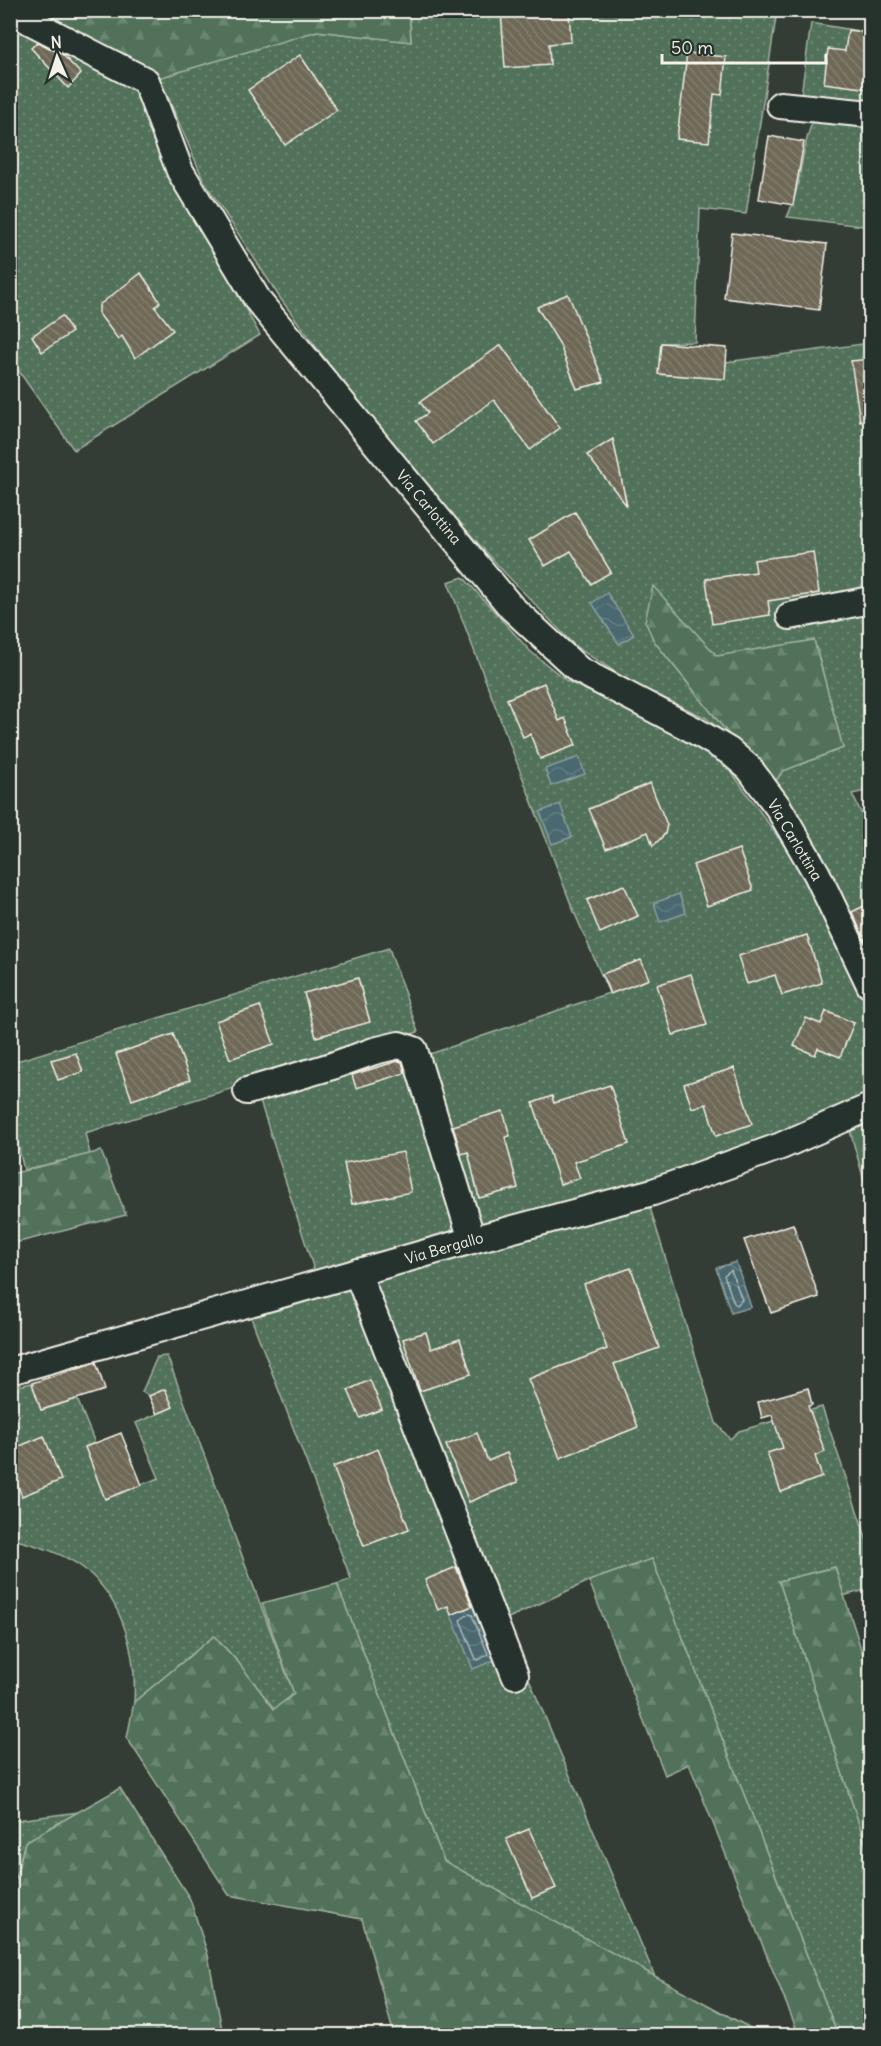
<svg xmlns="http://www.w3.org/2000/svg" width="881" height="2046" font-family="Delius,sans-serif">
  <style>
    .grass { fill: url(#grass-dots); stroke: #a2b1a1; stroke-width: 1.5 }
    .forest { fill: url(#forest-firs); stroke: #a2b1a1; stroke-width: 1.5 }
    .water { fill: url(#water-waves); stroke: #8d9ea0; stroke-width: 1.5 }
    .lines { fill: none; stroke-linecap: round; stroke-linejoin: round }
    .shore { stroke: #b0bab8; stroke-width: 1.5 }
    .building { fill: url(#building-back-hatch); stroke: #f4f1e8; stroke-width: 1.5 }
    .minor-casing { stroke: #f4f1e8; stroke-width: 30 }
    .minor { stroke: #26332d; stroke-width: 26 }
    .labels { text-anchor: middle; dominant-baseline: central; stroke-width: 5; stroke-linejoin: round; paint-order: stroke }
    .street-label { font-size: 15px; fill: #f4f1e8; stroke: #26332d }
  </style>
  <defs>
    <pattern id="grass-dots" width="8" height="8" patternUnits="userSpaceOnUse" patternTransform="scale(1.5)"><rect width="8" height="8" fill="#51715a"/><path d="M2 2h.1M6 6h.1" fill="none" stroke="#6b8672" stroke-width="1.8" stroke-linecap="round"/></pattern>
    <pattern id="forest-firs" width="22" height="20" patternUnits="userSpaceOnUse" patternTransform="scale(1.5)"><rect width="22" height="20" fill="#51715a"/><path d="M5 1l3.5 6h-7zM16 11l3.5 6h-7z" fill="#6b8672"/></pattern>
    <pattern id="water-waves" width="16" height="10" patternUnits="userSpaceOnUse" patternTransform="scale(1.5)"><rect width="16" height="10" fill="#496770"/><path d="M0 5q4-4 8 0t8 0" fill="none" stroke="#647d84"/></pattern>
    <pattern id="building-back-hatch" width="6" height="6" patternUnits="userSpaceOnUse" patternTransform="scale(1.5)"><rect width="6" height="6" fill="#6e6757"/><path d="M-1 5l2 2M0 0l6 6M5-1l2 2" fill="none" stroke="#837d6f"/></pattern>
  </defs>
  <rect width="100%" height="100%" fill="#343d35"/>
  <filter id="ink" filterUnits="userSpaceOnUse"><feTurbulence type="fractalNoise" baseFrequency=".0167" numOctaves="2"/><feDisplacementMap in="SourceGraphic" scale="12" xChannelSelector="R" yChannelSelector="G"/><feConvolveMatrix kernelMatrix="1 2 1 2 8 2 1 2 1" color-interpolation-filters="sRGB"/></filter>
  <g filter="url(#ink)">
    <g class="grass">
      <path d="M 409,11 L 777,11 L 746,214 L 700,209 L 695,342 L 661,343 L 659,374 L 724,379 L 726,362 L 870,343 L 870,790 L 852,794 L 870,831 L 870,903 L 846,915 L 774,783 L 783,771 L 843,748 L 814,640 L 717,656 L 653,587 L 654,641 L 735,742 L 706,718 L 634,684 L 576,647 L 504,572 L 382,436 L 280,298 L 204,181 L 165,90 L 155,79 L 317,31 L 411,42 Z"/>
      <path d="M 10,14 L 136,86 L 165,165 L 260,335 L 74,450 L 11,360 Z"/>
      <path d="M 811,23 L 870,33 L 870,104 L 801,95 Z"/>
      <path d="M 813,120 L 870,126 L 870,227 L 787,217 C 802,187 800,151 813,120 Z"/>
      <path d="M 463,577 L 530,651 L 567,681 L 697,743 L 728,767 L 798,865 L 844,961 L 870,993 L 870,1101 L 688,1170 L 476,1229 L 427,1055 L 609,993 L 572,907 L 448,582 Z"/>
      <path d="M 389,948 L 418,1032 L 85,1133 L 90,1154 L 24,1170 L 11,1116 L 10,1063 Z"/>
      <path d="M 399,1054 L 407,1059 L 456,1218 L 450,1234 L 316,1276 L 259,1098 Z"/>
      <path d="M 648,1201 L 716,1423 L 730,1439 L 739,1431 L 822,1407 L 870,1549 L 870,1589 L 842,1596 L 835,1567 L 779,1581 L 870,1857 L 870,2035 L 838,2035 L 652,1559 L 589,1581 L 504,1620 L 656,1979 L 444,1861 L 337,1584 L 351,1579 L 250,1315 Z"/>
      <path d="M 167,1356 L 294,1694 L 274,1709 L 238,1662 L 214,1636 L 134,1702 C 137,1656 124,1602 87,1571 C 68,1555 35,1544 11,1539 L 10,1388 L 32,1383 L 42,1410 L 77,1399 L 95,1443 L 85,1447 L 105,1498 L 159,1478 L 136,1423 L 157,1414 L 149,1396 L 142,1392 L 157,1357 Z"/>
      <path d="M 79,1812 L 25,1842 L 10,1898 L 10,1821 Z"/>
    </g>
    <g class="forest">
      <path d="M 23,11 L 409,11 L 411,42 L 317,31 L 155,79 Z"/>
      <path d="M 653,586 L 717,656 L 814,640 L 843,748 L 783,771 L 774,783 L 735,742 L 654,641 L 645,621 Z"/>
      <path d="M 870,1118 L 870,1201 L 850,1131 Z"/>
      <path d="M 101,1151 L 126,1215 L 11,1244 L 11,1174 Z"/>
      <path d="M 652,1559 L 838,2035 L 799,2035 L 689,1764 L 665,1775 L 589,1581 Z"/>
      <path d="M 835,1567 L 870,1677 L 870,1857 L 779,1581 Z"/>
      <path d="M 337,1584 L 444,1861 L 763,2035 L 394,2035 L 362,1919 L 229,1895 L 127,1738 L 134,1702 L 214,1636 L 238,1662 L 274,1709 L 294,1694 L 262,1603 Z"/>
      <path d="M 120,1788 L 190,1899 L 208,1955 L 223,2035 L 11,2035 L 11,1898 L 25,1842 Z"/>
    </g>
    <g class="water">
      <path d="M 607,593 L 634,635 L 619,644 L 592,603 Z"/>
      <path d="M 579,757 L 585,774 L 551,786 L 545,769 Z"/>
      <path d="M 560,804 L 572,837 L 552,844 L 540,812 Z"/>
      <path d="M 679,894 L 686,913 L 660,922 L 654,903 Z"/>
      <path d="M 736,1262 L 751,1307 L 731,1313 L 716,1268 Z"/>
      <path d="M 474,1605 L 497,1659 L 473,1669 L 451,1615 Z"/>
    </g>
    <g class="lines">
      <g class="shore">
        <path d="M 731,1270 L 742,1300 L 737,1305 L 734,1303 L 724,1275 Z"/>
        <path d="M 469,1614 L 472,1615 L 488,1654 L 479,1660 L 476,1659 L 460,1620 Z"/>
      </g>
    </g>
    <g class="building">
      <path d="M 501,10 L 569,10 L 571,42 L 549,44 L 550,65 L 505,68 Z"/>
      <path d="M 848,30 L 870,33 L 870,89 L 824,83 L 828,49 L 845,51 Z"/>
      <path d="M 38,42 L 63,55 L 81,74 L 68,88 L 31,48 Z"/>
      <path d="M 687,53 L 726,57 L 722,95 L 714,94 L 709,142 L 677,139 Z"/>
      <path d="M 300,55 L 337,110 L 285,145 L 248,90 Z"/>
      <path d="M 769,136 L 804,142 L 793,205 L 759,199 Z"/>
      <path d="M 732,233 L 827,244 L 819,310 L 724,298 Z"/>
      <path d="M 141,273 L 160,302 L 155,307 L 173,330 L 135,358 L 122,336 L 118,339 L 99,314 L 99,305 Z"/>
      <path d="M 568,294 L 604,382 L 577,389 L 559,343 L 537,307 Z"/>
      <path d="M 62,316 L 72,332 L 42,352 L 32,336 Z"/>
      <path d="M 661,343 L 727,348 L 725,379 L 658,374 Z"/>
      <path d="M 501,345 L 560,428 L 530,450 L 494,400 L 433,444 L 416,421 L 428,413 L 420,402 Z"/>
      <path d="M 870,359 L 870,420 L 860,421 L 851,361 Z"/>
      <path d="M 613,439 L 627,506 L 587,455 Z"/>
      <path d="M 575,512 L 611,572 L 591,584 L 571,551 L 545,566 L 529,540 Z"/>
      <path d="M 813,552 L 819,593 L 768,601 L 770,615 L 712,624 L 706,579 L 756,572 L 754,560 Z"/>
      <path d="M 544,683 L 559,721 L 565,718 L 576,745 L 540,759 L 530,734 L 523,737 L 507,699 Z"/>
      <path d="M 650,783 L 667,825 L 665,834 L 653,846 L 648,832 L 606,849 L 589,809 Z"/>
      <path d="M 739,849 L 753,890 L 707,906 L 693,865 Z"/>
      <path d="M 624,885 L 638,916 L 600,933 L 587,900 Z"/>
      <path d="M 870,903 L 870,951 L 852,912 Z"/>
      <path d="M 807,935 L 822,983 L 782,995 L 775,975 L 747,984 L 738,956 Z"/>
      <path d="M 641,960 L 649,979 L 610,994 L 602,974 Z"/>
      <path d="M 691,974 L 707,1025 L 673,1035 L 657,985 Z"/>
      <path d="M 358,978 L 370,1022 L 316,1037 L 304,993 Z"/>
      <path d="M 260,1006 L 274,1044 L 230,1059 L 216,1021 Z"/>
      <path d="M 826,1011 L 854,1023 L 840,1057 L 818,1048 L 815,1055 L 794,1046 L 806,1018 L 821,1024 Z"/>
      <path d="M 173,1034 L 190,1080 L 132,1100 L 116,1054 Z"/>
      <path d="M 76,1053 L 83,1072 L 58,1080 L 51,1060 Z"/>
      <path d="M 398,1061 L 402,1062 L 405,1073 L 356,1088 L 352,1075 Z"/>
      <path d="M 734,1068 L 752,1124 L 716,1136 L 706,1104 L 692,1108 L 684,1084 Z"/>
      <path d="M 610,1085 L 629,1144 L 574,1162 L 580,1178 L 560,1184 L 533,1103 L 552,1096 L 554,1103 Z"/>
      <path d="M 503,1111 L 510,1136 L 505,1137 L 518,1188 L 479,1198 L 468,1152 L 461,1154 L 453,1126 Z"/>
      <path d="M 403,1152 L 411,1192 L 352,1204 L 344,1163 Z"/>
      <path d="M 793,1224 L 819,1297 L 771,1313 L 744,1240 Z"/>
      <path d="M 631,1268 L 659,1348 L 614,1364 L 638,1427 L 560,1458 L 528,1379 L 607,1349 L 584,1284 Z"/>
      <path d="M 426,1332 L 431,1349 L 460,1339 L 471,1374 L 420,1391 L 403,1339 Z"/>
      <path d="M 96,1362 L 105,1390 L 41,1410 L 32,1383 Z"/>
      <path d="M 370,1380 L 382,1409 L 360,1418 L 348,1390 Z"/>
      <path d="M 808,1388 L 812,1405 L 808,1406 L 825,1452 L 815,1456 L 822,1477 L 781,1492 L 767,1453 L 783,1448 L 772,1415 L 762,1418 L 758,1402 Z"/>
      <path d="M 165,1389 L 173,1407 L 157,1414 L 149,1396 Z"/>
      <path d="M 121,1433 L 142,1485 L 105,1499 L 85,1447 Z"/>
      <path d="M 477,1433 L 488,1461 L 507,1453 L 518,1482 L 469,1502 L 446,1445 Z"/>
      <path d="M 44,1436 L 61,1480 L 22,1496 L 10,1467 L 10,1450 Z"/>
      <path d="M 378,1449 L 409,1529 L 364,1546 L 333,1467 Z"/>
      <path d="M 456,1567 L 472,1606 L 451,1615 L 448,1606 L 438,1610 L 425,1580 Z"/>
      <path d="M 529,1829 L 556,1888 L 532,1898 L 506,1839 Z"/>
    </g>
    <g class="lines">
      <g class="minor-casing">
        <g id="minor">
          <path d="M 10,11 L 146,81 L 180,171 L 259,302 L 511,607 L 579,670 L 692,729 L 729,751 L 749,768 L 778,807 L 817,874 L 870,985"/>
          <path d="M 780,105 L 870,114"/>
          <path d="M 790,616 L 870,600"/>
          <path d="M 247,1091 L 332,1066 L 374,1051 L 399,1045 L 414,1050 L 472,1240"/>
          <path d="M 357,1272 L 515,1675"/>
          <path d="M 10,1371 L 472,1240 L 653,1192 L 781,1146 L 870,1107"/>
        </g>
      </g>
      <use href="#minor" class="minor"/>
    </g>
  </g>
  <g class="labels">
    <g class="street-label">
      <text transform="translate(429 507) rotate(50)">Via Carlottina</text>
      <text transform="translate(795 840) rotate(59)">Via Carlottina</text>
      <text transform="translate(444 1248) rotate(-16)">Via Bergallo</text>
    </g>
  </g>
  <rect width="881" height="2046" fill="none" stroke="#26332d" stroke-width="36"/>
  <rect x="18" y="18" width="845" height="2010" fill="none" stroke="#f4f1e8" stroke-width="2" filter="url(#ink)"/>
  <g transform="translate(57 57) rotate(357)" stroke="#26332d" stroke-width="4.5" paint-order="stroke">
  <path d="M0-4.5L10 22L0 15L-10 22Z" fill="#f4f1e8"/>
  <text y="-9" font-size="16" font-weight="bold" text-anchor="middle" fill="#f4f1e8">N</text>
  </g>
  <path d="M662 54v9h164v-9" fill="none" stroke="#f4f1e8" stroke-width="3"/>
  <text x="671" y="54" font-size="18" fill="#f4f1e8" stroke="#26332d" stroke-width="4.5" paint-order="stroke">50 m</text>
</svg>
